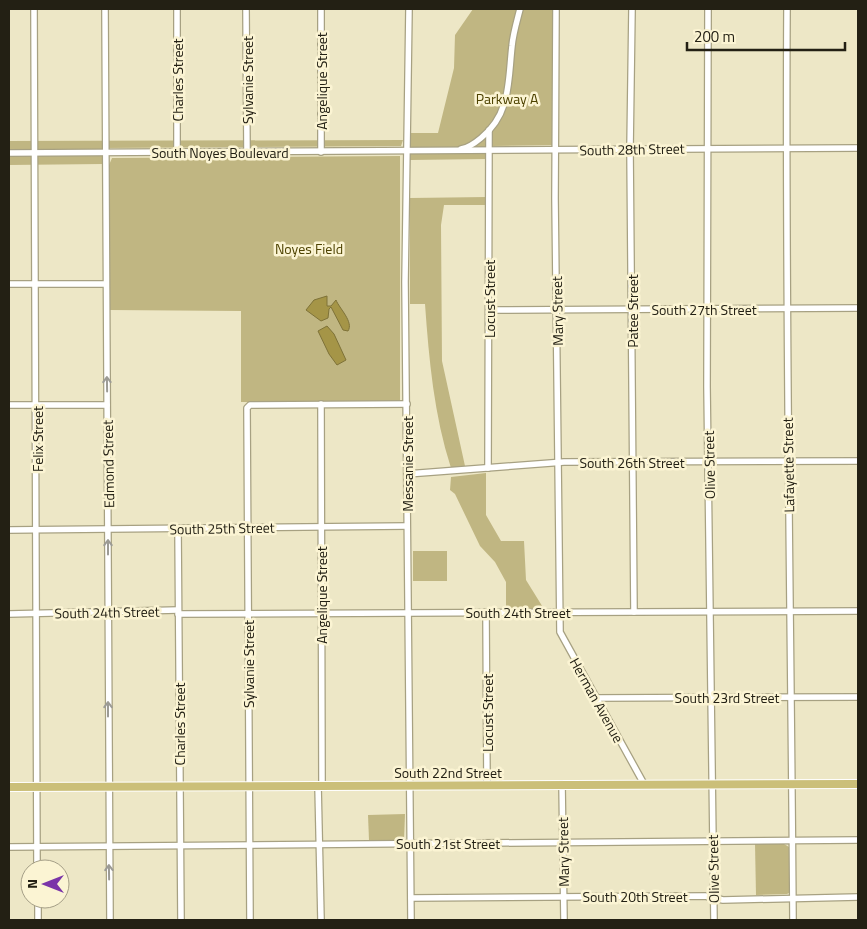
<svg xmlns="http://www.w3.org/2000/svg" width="867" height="929" font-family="'Titillium Web',sans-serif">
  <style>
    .green { fill: #c0b682 }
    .water { fill: #a59547; stroke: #7e7238 }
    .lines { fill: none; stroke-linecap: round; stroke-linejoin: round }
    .minor-casing { stroke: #a7a182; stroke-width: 8 }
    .major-casing { stroke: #fff; stroke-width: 10 }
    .minor { stroke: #fff; stroke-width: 5.5 }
    .major { stroke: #cbbf79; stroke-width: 8 }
    .oneway { stroke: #9c9b95 }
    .labels { text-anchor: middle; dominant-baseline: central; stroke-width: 5; stroke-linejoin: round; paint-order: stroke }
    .street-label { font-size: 14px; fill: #232014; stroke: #fbf4d3 }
    .park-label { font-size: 14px; fill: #4d4200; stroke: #fbf4d3 }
  </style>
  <rect width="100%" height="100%" fill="#ede7c6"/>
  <g class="green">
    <path d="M 473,9 L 555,9 L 552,145 L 493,146 L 487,159 L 410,160 L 411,133 L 438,133 L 454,68 L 455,35 Z"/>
    <path d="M 403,140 L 401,146 L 103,148 L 103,164 L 9,165 L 9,141 Z"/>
    <path d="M 400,156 L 400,401 L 241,402 L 241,311 L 110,310 L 109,165 L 112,158 Z"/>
    <path d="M 487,197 L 487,205 L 444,205 L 441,225 L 442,361 L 465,466 L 451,468 C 434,415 429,360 425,304 L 410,304 L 410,198 Z"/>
    <path d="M 486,473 L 486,515 L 501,541 L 524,541 L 526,580 L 544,609 L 506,609 L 506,582 L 495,562 L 480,546 L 455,494 L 450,490 L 451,477 Z"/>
    <rect x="413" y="551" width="34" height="30"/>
    <path d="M 405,814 L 404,840 L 369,840 L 368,815 Z"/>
    <path d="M 755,844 L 784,844 L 789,847 L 789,893 L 787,894 L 756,895 Z"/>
  </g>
  <g class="water">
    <path d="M 327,296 L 327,306 L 331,306 L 336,300 C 339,308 354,322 348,331 L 343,330 L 331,307 L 329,309 L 328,318 L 321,321 L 306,310 L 314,300 Z"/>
    <path d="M 327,326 L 334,334 L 346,360 L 337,365 L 329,354 L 318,331 Z"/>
  </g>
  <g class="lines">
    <g class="minor-casing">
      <g id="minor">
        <path d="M 34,9 L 37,869"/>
        <path d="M 105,9 L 110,920"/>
        <path d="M 246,9 L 247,152"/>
        <path d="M 409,9 L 405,282 L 411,920"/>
        <path d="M 556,9 L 555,198 L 560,632 L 644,784"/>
        <path d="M 632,9 L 630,149 L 634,612"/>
        <path d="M 708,9 L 707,387 L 714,920"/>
        <path d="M 787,9 C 785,313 791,616 793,920"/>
        <path d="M 461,149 C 468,148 475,143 481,138 C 511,114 508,81 512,46 C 513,34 517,21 520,9"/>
        <path d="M 177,152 L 177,9"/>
        <path d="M 321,152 L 321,9"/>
        <path d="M 9,153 L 858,148"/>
        <path d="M 9,284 L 106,284"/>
        <path d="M 489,310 L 858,308"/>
        <path d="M 321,404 L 322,785"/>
        <path d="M 9,405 L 107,405"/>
        <path d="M 488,468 L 489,130"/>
        <path d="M 407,474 L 564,462 L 858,461"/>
        <path d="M 178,528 L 181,920"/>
        <path d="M 9,530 L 407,526"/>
        <path d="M 486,612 L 487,785"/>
        <path d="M 9,614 L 178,610"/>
        <path d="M 178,614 L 858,611"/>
        <path d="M 596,698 L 858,697"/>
        <path d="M 562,784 L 564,920"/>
        <path d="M 318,785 L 321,920"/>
        <path d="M 9,847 L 858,840"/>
        <path d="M 411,898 L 705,896 L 723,900 L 858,897"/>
        <path d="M 38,899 L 38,920"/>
        <path d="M 250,920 L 247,408 L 250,405 L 407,404"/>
      </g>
    </g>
    <g class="major-casing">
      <path id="major" d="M 9,787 L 858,784"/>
    </g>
    <use href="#minor" class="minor"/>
    <use href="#major" class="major"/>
  </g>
  <defs><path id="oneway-shaft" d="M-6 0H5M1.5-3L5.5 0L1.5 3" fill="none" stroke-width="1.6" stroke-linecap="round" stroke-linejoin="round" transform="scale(1.25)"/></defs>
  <g class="oneway">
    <use href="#oneway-shaft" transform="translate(107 384) rotate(-91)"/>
    <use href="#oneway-shaft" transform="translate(108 547) rotate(-90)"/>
    <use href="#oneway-shaft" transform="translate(108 709) rotate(-90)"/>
    <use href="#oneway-shaft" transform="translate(109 872) rotate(-91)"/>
  </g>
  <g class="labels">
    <g class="street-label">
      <text transform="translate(177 80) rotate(-90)">Charles Street</text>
      <text transform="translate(247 80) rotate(-90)">Sylvanie Street</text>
      <text transform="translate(321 81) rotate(-90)">Angelique Street</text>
      <text transform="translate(632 149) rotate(-1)">South 28th Street</text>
      <text x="220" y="152">South Noyes Boulevard</text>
      <text transform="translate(489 299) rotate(-90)">Locust Street</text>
      <text x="704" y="309">South 27th Street</text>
      <text transform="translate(557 311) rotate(-91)">Mary Street</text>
      <text transform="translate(632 311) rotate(-90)">Patee Street</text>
      <text transform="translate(37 439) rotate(-90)">Felix Street</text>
      <text x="632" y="462">South 26th Street</text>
      <text transform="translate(108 464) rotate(-91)">Edmond Street</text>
      <text transform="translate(407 464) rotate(-90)">Messanie Street</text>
      <text transform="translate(709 465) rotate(-91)">Olive Street</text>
      <text transform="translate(788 465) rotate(-91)">Lafayette Street</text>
      <text transform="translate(222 528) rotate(-1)">South 25th Street</text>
      <text transform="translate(321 595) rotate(-90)">Angelique Street</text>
      <text transform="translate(107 612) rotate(-1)">South 24th Street</text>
      <text x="518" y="612">South 24th Street</text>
      <text transform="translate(248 664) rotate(-90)">Sylvanie Street</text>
      <text x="727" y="697">South 23rd Street</text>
      <text transform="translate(597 700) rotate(61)">Herman Avenue</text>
      <text transform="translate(487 713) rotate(-90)">Locust Street</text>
      <text transform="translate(179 724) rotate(-90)">Charles Street</text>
      <text x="448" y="772">South 22nd Street</text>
      <text x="448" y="843">South 21st Street</text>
      <text transform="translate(563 852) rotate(-91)">Mary Street</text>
      <text transform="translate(713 869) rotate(-91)">Olive Street</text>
      <text x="635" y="896">South 20th Street</text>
    </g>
    <g class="park-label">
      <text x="507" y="98">Parkway A</text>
      <text x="309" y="248">Noyes Field</text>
    </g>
  </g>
  <rect width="867" height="929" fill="none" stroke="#232014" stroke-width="20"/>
  <g transform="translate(45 884) rotate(270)"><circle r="24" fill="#fbf4d3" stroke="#a59f87"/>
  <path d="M0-4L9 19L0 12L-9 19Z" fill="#7a34a8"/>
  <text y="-8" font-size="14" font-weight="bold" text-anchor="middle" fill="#232014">N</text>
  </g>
  <path d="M687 42v8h158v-8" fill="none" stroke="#232014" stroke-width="2.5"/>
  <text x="694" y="42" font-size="15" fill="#232014" stroke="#fbf4d3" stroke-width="4" paint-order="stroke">200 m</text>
</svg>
